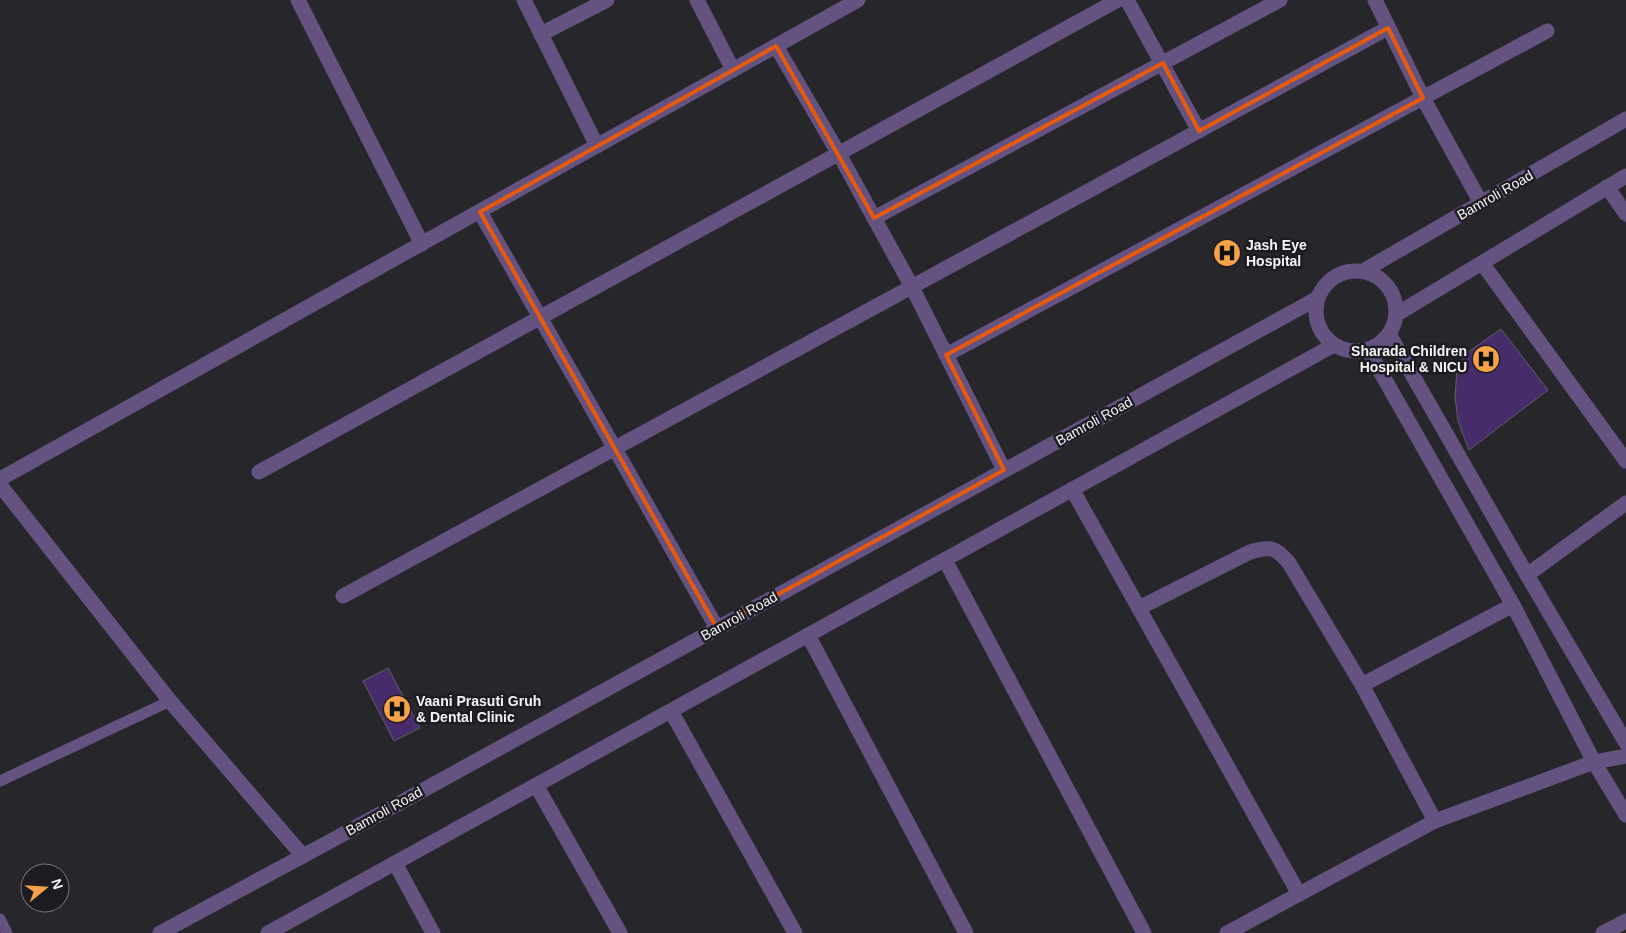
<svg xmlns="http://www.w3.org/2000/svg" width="1626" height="933" font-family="Arial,sans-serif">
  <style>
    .building { fill: #472c6b; stroke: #5f5d64 }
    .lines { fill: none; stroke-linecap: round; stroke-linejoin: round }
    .service { stroke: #645381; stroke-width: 11 }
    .minor { stroke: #645381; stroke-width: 15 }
    .tertiary { stroke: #645381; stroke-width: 15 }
    .marked { fill: none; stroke: #e8590c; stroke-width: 4; stroke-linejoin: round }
    .labels { text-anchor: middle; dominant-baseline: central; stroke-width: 5; stroke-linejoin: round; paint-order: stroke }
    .street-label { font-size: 14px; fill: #f5f4f8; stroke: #1e1c21 }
    .poi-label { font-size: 14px; font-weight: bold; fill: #f5f4f8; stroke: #1e1c21; text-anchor: start }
  </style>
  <rect width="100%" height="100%" fill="#27262b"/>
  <g class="building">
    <path d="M 1501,329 L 1548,390 L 1469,450 L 1458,421 L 1455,397 L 1457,369 L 1468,352 Z"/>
    <path d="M 388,668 L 420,728 L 394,741 L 363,681 Z"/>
  </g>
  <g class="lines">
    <g class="service">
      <path d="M 0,781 L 170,701"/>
      <path d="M 0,919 L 7,933"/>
    </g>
    <g class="minor">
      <path d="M 298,0 L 422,244"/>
      <path d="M 524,0 L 597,146"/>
      <path d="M 697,0 L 733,70"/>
      <path d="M 1127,0 L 1199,131"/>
      <path d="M 1375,0 L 1423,98 L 1481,203"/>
      <path d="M 541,34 L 607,0"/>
      <path d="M 776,46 L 839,154 L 912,287 L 1004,470"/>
      <path d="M 1607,187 L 1626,214"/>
      <path d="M 480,212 L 717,628"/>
      <path d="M 874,218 L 1280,0"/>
      <path d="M 1482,263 L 1626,461"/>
      <path d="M 946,355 L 1547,31"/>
      <path d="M 259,472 L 1118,0"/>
      <path d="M 0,479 L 858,0"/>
      <path d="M 0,485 L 170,701 L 303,856"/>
      <path d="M 1072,489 L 1299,894"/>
      <path d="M 945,560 L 1144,933"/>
      <path d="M 1527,575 L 1626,503"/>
      <path d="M 343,596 L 1388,28"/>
      <path d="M 1139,608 L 1250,552 C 1269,546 1276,547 1289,563 L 1362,685 L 1435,821"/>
      <path d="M 808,635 L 966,933"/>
      <path d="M 1362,685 L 1513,605"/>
      <path d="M 671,711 L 795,933"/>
      <path d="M 536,785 L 620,933"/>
      <path d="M 395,863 L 433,933"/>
      <path d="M 1227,933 L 1435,821 L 1594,762 L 1626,756"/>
      <path d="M 1603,933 L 1626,921"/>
    </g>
    <g class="tertiary">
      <circle cx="1356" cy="311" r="40"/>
      <path d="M 1363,271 L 1626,119"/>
      <path d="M 1397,314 L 1626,176"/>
      <path d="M 1389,334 L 1527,575 L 1626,743"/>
      <path d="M 1368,350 L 1513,605 L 1594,762 L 1626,815"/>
      <path d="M 160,933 L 327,843 L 1318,298"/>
      <path d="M 268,933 L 1334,345"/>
    </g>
  </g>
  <path class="marked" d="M 1388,28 L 1423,98 L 946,355 L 1004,470 L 717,628 L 480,212 L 776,46 L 874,218 L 1163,63 L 1199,131 Z"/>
  <defs>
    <g id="hospital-disc" transform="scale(1.4375)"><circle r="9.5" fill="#f6a248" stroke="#1e1c21"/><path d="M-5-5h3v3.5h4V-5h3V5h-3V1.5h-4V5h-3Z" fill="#111"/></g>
  </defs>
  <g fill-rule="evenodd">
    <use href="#hospital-disc" x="1227" y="253"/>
    <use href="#hospital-disc" x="1486" y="359"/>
    <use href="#hospital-disc" x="397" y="709"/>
  </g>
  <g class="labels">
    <g class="street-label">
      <text transform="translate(1495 195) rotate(-30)">Bamroli Road</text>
      <text transform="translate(1094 421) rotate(-29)">Bamroli Road</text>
      <text transform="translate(739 616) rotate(-29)">Bamroli Road</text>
      <text transform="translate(384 811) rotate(-29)">Bamroli Road</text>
    </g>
    <g class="poi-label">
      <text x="1246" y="245">Jash Eye<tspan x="1246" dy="16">Hospital</tspan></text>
      <text x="1467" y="351" text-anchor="end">Sharada Children<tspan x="1467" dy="16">Hospital &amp; NICU</tspan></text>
      <text x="416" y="701">Vaani Prasuti Gruh<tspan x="416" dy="16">&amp; Dental Clinic</tspan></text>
    </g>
  </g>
  <g transform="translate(45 888) rotate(72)"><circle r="24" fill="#1e1c21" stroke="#747277"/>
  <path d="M0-4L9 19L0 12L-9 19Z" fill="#f6a248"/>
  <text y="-8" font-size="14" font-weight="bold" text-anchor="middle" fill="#f5f4f8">N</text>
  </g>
</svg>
